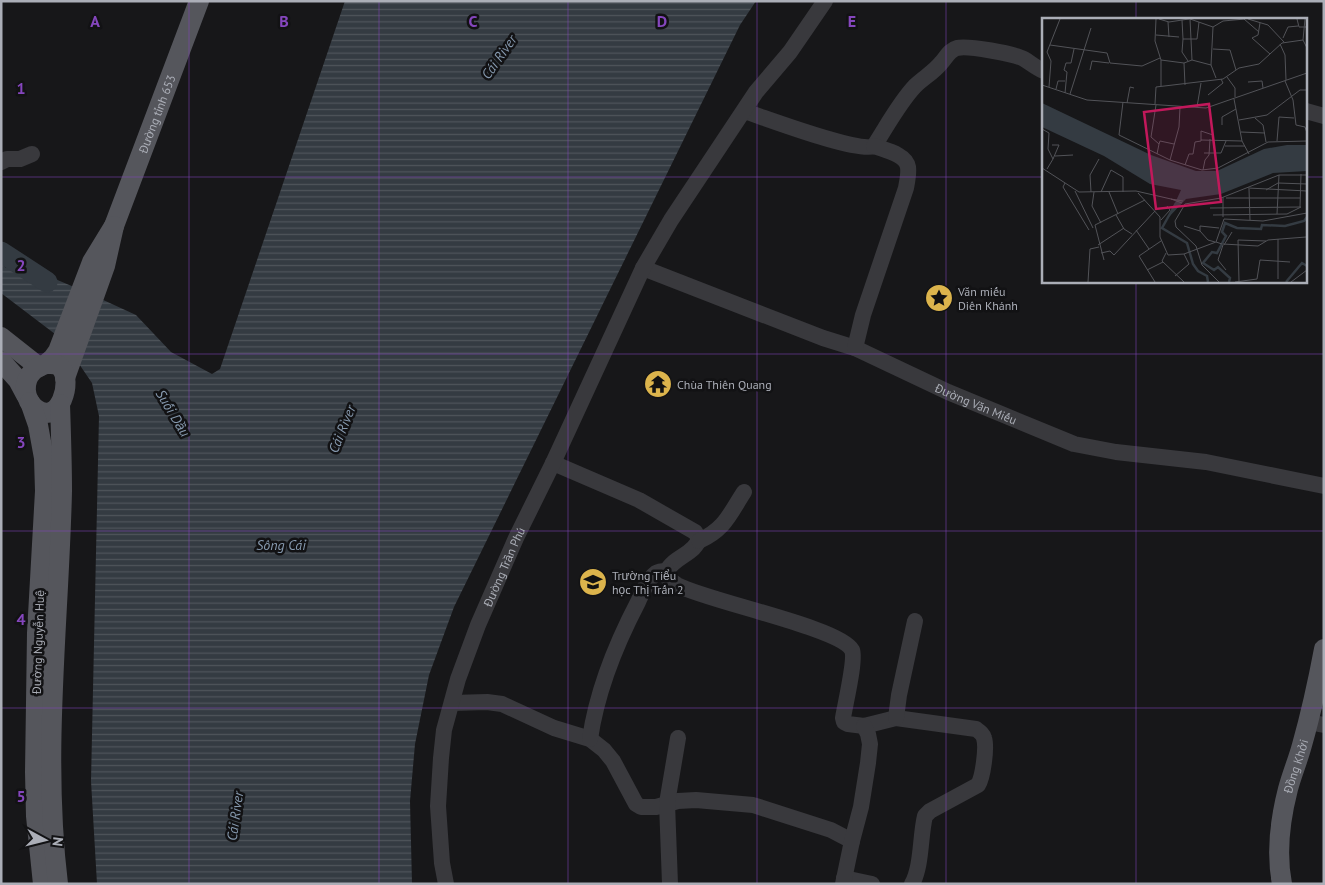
<svg xmlns="http://www.w3.org/2000/svg" width="1325" height="885" font-family="'PT Sans',sans-serif">
  <style>
    .water { fill: url(#water-rules) }
    .lines { fill: none; stroke-linecap: round; stroke-linejoin: round }
    .river { stroke: #343b42; stroke-width: 21 }
    .minor { stroke: #39393d; stroke-width: 16 }
    .major { stroke: #55565c; stroke-width: 20 }
    .grid { fill: none; stroke: #8546bd; stroke-width: 1; stroke-opacity: 0.55 }
    .labels { text-anchor: middle; dominant-baseline: central; stroke-width: 5; stroke-linejoin: round; paint-order: stroke }
    .street-label { font-size: 12px; fill: #abaeb7; stroke: #121214 }
    .poi-label { font-size: 12px; fill: #abaeb7; stroke: #121214; text-anchor: start }
    .water-label { font-size: 14px; font-style: italic; fill: #8699ae; stroke: #121214 }
    .inset-river { fill: none; stroke: #343b42; stroke-width: 2.5 }
    .inset-road { fill: none; stroke: #525358; stroke-width: 1 }
    .view { fill: #c2185b; fill-opacity: 0.15; stroke: #c2185b; stroke-width: 2.5 }
    .inset-edge { fill: none; stroke: #abaeb7; stroke-width: 2.5 }
    .grid-label { font-size: 16px; text-anchor: middle; font-weight: bold; fill: #8546bd; stroke: #121214; stroke-width: 5; stroke-linejoin: round; paint-order: stroke }
  </style>
  <defs>
    <pattern id="water-rules" width="6" height="5" patternUnits="userSpaceOnUse" patternTransform="scale(1.25)"><rect width="6" height="5" fill="#343b42"/><path d="M0 2.5h6" fill="none" stroke="#4f555b"/></pattern>
  </defs>
  <rect width="100%" height="100%" fill="#171719"/>
  <path class="water" d="M 345,1 L 756,1 L 740,25 L 454,607 L 429,675 L 415,744 L 410,801 L 412,884 L 97,884 L 91,781 L 99,416 L 92,383 L 75,358 L 55,334 L 1,293 L 1,264 L 6,268 L 27,267 L 88,293 L 136,315 L 171,352 L 212,374 L 220,369 Z"/>
  <g class="lines">
    <path class="river" d="M 1,252 L 47,282"/>
    <g class="minor">
      <path d="M 744,111 C 766,118 857,153 874,146 C 887,126 899,103 915,86 C 923,78 934,72 941,63 C 946,58 949,50 957,48 C 967,45 1015,54 1024,59 C 1031,63 1036,68 1044,71"/>
      <path d="M 1306,111 L 1324,116"/>
      <path d="M 1,162 L 7,159 L 20,159 L 32,154"/>
      <path id="s1" d="M 643,268 L 823,338 L 855,348 L 948,392 L 1074,444 L 1116,452 L 1206,462 L 1324,486"/>
      <path d="M 855,348 L 863,315 L 906,188 C 907,182 909,174 908,167 C 906,154 884,150 874,146"/>
      <path d="M 553,463 L 639,500 L 695,532 L 699,538 C 697,553 673,557 667,571 L 668,578 C 671,581 674,583 677,585 C 707,601 841,628 852,650 C 856,659 845,705 843,718 L 844,722 L 848,724 L 864,726 L 896,718 L 976,729 C 980,732 983,734 984,738 C 987,747 983,777 978,785 L 930,811 L 925,816 C 920,836 922,866 912,884"/>
      <path d="M 699,541 C 725,529 729,515 744,492"/>
      <path d="M 452,703 L 487,702 L 502,704 L 554,728 L 590,739 L 604,750 L 613,761 L 636,804 L 641,807 L 656,807 L 678,801 L 696,800 L 753,805 L 831,830 L 852,841"/>
      <path d="M 896,718 L 899,695 L 915,621"/>
      <path d="M 1308,722 L 1324,725"/>
      <path d="M 590,739 C 597,690 615,646 638,602 C 642,593 647,580 656,573 C 659,571 663,571 667,571"/>
      <path d="M 844,878 L 872,884"/>
      <path id="s2" d="M 446,884 L 442,863 L 438,806 L 441,758 L 444,730 L 458,679 L 478,625 L 516,538 L 553,463 L 643,268 L 671,220 L 756,92 L 790,52 L 825,1"/>
      <path d="M 670,884 L 667,803 L 678,738"/>
      <path d="M 843,884 L 852,841 L 861,807 L 868,763 L 870,744 L 868,734 L 864,726"/>
    </g>
    <g class="major">
      <path id="s3" d="M 114,226 L 199,1"/>
      <path d="M 1,337 L 39,367"/>
      <path d="M 1,361 L 18,380 L 26,395"/>
      <path d="M 46,364 L 53,358 L 58,351 L 92,262 L 114,226 L 105,266 L 65,378"/>
      <path d="M 46,364 C 52,364 57,363 61,368 C 73,381 60,426 36,409 C 24,400 22,382 33,371 C 37,367 41,366 46,364 Z"/>
      <path d="M 30,402 L 38,425 L 44,458 L 45,491 L 37,633 L 35,772 L 36,816 L 43,884"/>
      <path d="M 58,884 C 42,753 59,622 62,491 C 62,462 61,433 60,404"/>
      <path id="s4" d="M 1282,884 C 1276,853 1280,820 1288,789 C 1292,774 1298,760 1302,745 C 1311,713 1318,681 1324,649"/>
    </g>
  </g>
  <path class="grid" d="M 189,1 L 189,884M 379,1 L 379,884M 568,1 L 568,884M 757,1 L 757,884M 946,1 L 946,884M 1136,1 L 1136,19M 1,177 L 1044,177M 1306,177 L 1324,177M 1136,281 L 1136,884M 1,354 L 1324,354M 1,531 L 1324,531M 1,708 L 1324,708"/>
  <defs>
    <g id="sight-disc" transform="scale(1.4375)"><circle r="9.5" fill="#dcb44c" stroke="#121214"/><path d="M0-6L1.8-2.2L6-1.7L2.9 1.2L3.7 5.4L0 3.3L-3.7 5.4L-2.9 1.2L-6-1.7L-1.8-2.2Z" fill="#111"/></g>
    <g id="temple-disc" transform="scale(1.4375)"><circle r="9.5" fill="#dcb44c" stroke="#121214"/><path d="M0-6L5-2H3V0L6.5 2.5H4V6H1.5V3h-3V6H-4V2.5H-6.5L-3 0V-2H-5Z" fill="#111"/></g>
    <g id="school-disc" transform="scale(1.4375)"><circle r="9.5" fill="#dcb44c" stroke="#121214"/><path d="M0-5L7-2L0 1L-7-2ZM-4 1L0 2.5L4 1V4Q0 6-4 4Z" fill="#111"/></g>
  </defs>
  <g fill-rule="evenodd">
    <use href="#sight-disc" x="939" y="298"/>
    <use href="#temple-disc" x="658" y="384"/>
    <use href="#school-disc" x="593" y="582"/>
  </g>
  <g class="labels">
    <g class="street-label">
      <text stroke="none"><textPath href="#s3" startOffset="120">Đường tỉnh 653</textPath></text>
      <text stroke="none"><textPath href="#s1" startOffset="360">Đường Văn Miếu</textPath></text>
      <text stroke="none"><textPath href="#s2" startOffset="329">Đường Trần Phú</textPath></text>
      <text transform="translate(38 642) rotate(-88)">Đường Nguyễn Huệ</text>
      <text stroke="none"><textPath href="#s4" startOffset="120">Đồng Khởi</textPath></text>
    </g>
    <g class="poi-label">
      <text x="958" y="291">Văn miếu<tspan x="958" dy="14">Diên Khánh</tspan></text>
      <text x="677" y="384">Chùa Thiên Quang</text>
      <text x="612" y="575">Trường Tiểu<tspan x="612" dy="14">học Thị Trấn 2</tspan></text>
    </g>
    <g class="water-label">
      <text transform="translate(499 57) rotate(-55)">Cái River</text>
      <text transform="translate(173 413) rotate(59)">Suối Dầu</text>
      <text transform="translate(342 429) rotate(-68)">Cái River</text>
      <text x="281" y="545">Sông Cái</text>
      <text transform="translate(235 816) rotate(-82)">Cái River</text>
    </g>
  </g>
  <g transform="translate(1042 18)">
    <rect width="265" height="265" fill="#171719"/>
    <path d="M 0,85 L 109,137 L 154,153 L 175,153 L 222,131 L 245,127 L 265,127 L 265,153 L 231,155 L 179,176 L 144,181 L 126,200 L 139,172 L 108,166 L 62,138 L 0,109 Z" fill="#343b42"/>
    <path class="inset-river" d="M 134,185 L 120,210 L 145,225 L 151,246 L 156,253 L 165,258 L 166,264M 187,264 L 188,260 L 176,249 L 172,252 L 161,245 L 170,234 L 175,235 L 184,218 L 180,214 L 183,205 L 195,210 L 219,211 L 220,207 L 243,208 L 262,203 L 265,199M 244,264 L 260,245 L 265,248"/>
    <path class="inset-road" d="M 114,1 L 113,23 L 119,42 L 119,68M 117,1 L 127,4 L 147,1M 148,1 L 171,9 L 181,3 L 203,1M 148,1 L 150,42M 202,1 L 217,14M 206,1 L 226,7 L 242,24M 255,1 L 257,9 L 264,9M 263,1 L 261,22 L 265,30M 140,2 L 141,21 L 155,21 L 157,4M 126,4 L 127,19M 218,5 L 216,17 L 210,20 L 228,36M 171,9 L 169,47 L 174,60M 114,17 L 137,19M 241,20 L 246,9 L 256,8M 141,21 L 140,34 L 146,43M 238,26 L 243,37 L 244,62M 8,27 L 65,35 L 68,45 L 100,48 L 118,40M 171,31 L 188,32 L 194,52M 119,42 L 142,45 L 150,42 L 169,47M 142,45 L 143,67M 48,52 L 50,43 L 67,45M 185,59 L 193,70 L 193,79M 243,63 L 251,82 L 254,107 L 263,109 L 265,115M 206,64 L 220,63 L 221,70M 0,67 L 45,82 L 164,90 L 265,55M 7,69 L 9,43 L 5,34 L 18,1M 14,71 L 16,63 L 23,63M 23,75 L 25,54 L 22,52 L 24,45 L 29,45 L 32,31M 28,76 L 49,10M 166,77 L 181,65 L 179,61M 192,81 L 200,123 L 207,136M 81,84 L 77,117 L 128,142 L 160,152 L 176,150 L 226,124 L 265,123M 85,85 L 88,69 L 92,70M 113,86 L 114,69 L 181,61 L 197,50 L 217,46 L 240,25 L 261,22M 114,87 L 109,119 L 117,126 L 115,136M 155,89 L 159,65M 213,100 L 221,107 L 224,124M 197,102 L 225,97 L 258,72 L 265,72M 180,107 L 180,99 L 194,91M 0,111 L 7,115 L 6,131 L 11,141 L 5,151M 199,114 L 223,115M 159,122 L 200,123M 235,123 L 237,99 L 252,100M 117,126 L 118,123 L 132,126M 10,127 L 17,127 L 11,141M 183,128 L 203,128M 162,135 L 179,135 L 184,123M 13,138 L 31,137M 128,142 L 137,109 L 138,89M 143,147 L 147,136 L 151,136 L 153,124 L 159,123 L 159,113 L 171,117 L 171,122M 0,150 L 37,174 L 94,173 L 129,181M 161,152 L 163,142 L 167,137 L 168,121M 23,165 L 21,169 L 47,212M 206,170 L 265,173M 207,171 L 208,202M 224,172 L 236,165 L 265,166M 33,173 L 51,210M 49,174 L 48,157 L 57,141M 52,174 L 50,188 L 59,205M 59,174 L 69,152 L 81,159 L 81,174M 67,174 L 76,196M 96,175 L 118,199 L 118,219 L 126,237 L 142,236 L 174,224 L 180,226M 184,180 L 258,180M 140,185 L 129,181 L 141,183M 143,186 L 179,180 L 237,157 L 265,157M 143,186 L 133,203 L 134,209 L 154,228 L 160,247 L 177,264M 258,189 L 259,156M 168,190 L 259,189M 235,196 L 237,157M 74,197 L 82,211 L 90,216M 171,197 L 245,196 L 259,189M 181,199 L 181,179M 119,202 L 128,192 L 125,188M 142,208 L 158,213 L 166,222 L 173,224M 94,212 L 107,231M 158,213 L 158,208 L 177,210M 236,221 L 236,261M 174,224 L 182,201 L 221,203 L 265,195M 181,226 L 216,228 L 226,222 L 264,219M 56,227 L 82,210M 181,227 L 176,242 L 184,252M 182,227 L 190,214M 59,235 L 68,233 L 72,237 L 113,193M 124,235 L 120,243 L 142,264M 62,242 L 53,207 L 103,182M 105,252 L 121,244M 133,258 L 147,246 L 142,236M 197,263 L 196,222 L 224,223M 46,264 L 48,231 L 57,229M 113,264 L 97,238 L 119,223M 193,264 L 215,261 L 218,242 L 248,244M 249,264 L 265,252"/>
    <path class="view" d="M 167,86 L 179,184 L 114,191 L 102,94 Z"/>
    <rect width="265" height="265" class="inset-edge"/>
  </g>
  <g class="grid-label">
    <text x="95" y="27">A</text>
    <text x="284" y="27">B</text>
    <text x="473" y="27">C</text>
    <text x="662" y="27">D</text>
    <text x="852" y="27">E</text>
    <text x="21" y="94">1</text>
    <text x="21" y="271">2</text>
    <text x="21" y="448">3</text>
    <text x="21" y="625">4</text>
    <text x="21" y="802">5</text>
  </g>
  <rect width="1325" height="885" fill="none" stroke="#abaeb7" stroke-width="5"/>
  <g transform="translate(45 840) rotate(97)" stroke="#121214" stroke-width="4" paint-order="stroke">
  <path d="M0-4L9 19L0 12L-9 19Z" fill="#abaeb7"/>
  <text y="-8" font-size="14" font-weight="bold" text-anchor="middle" fill="#abaeb7">N</text>
  </g>
</svg>
